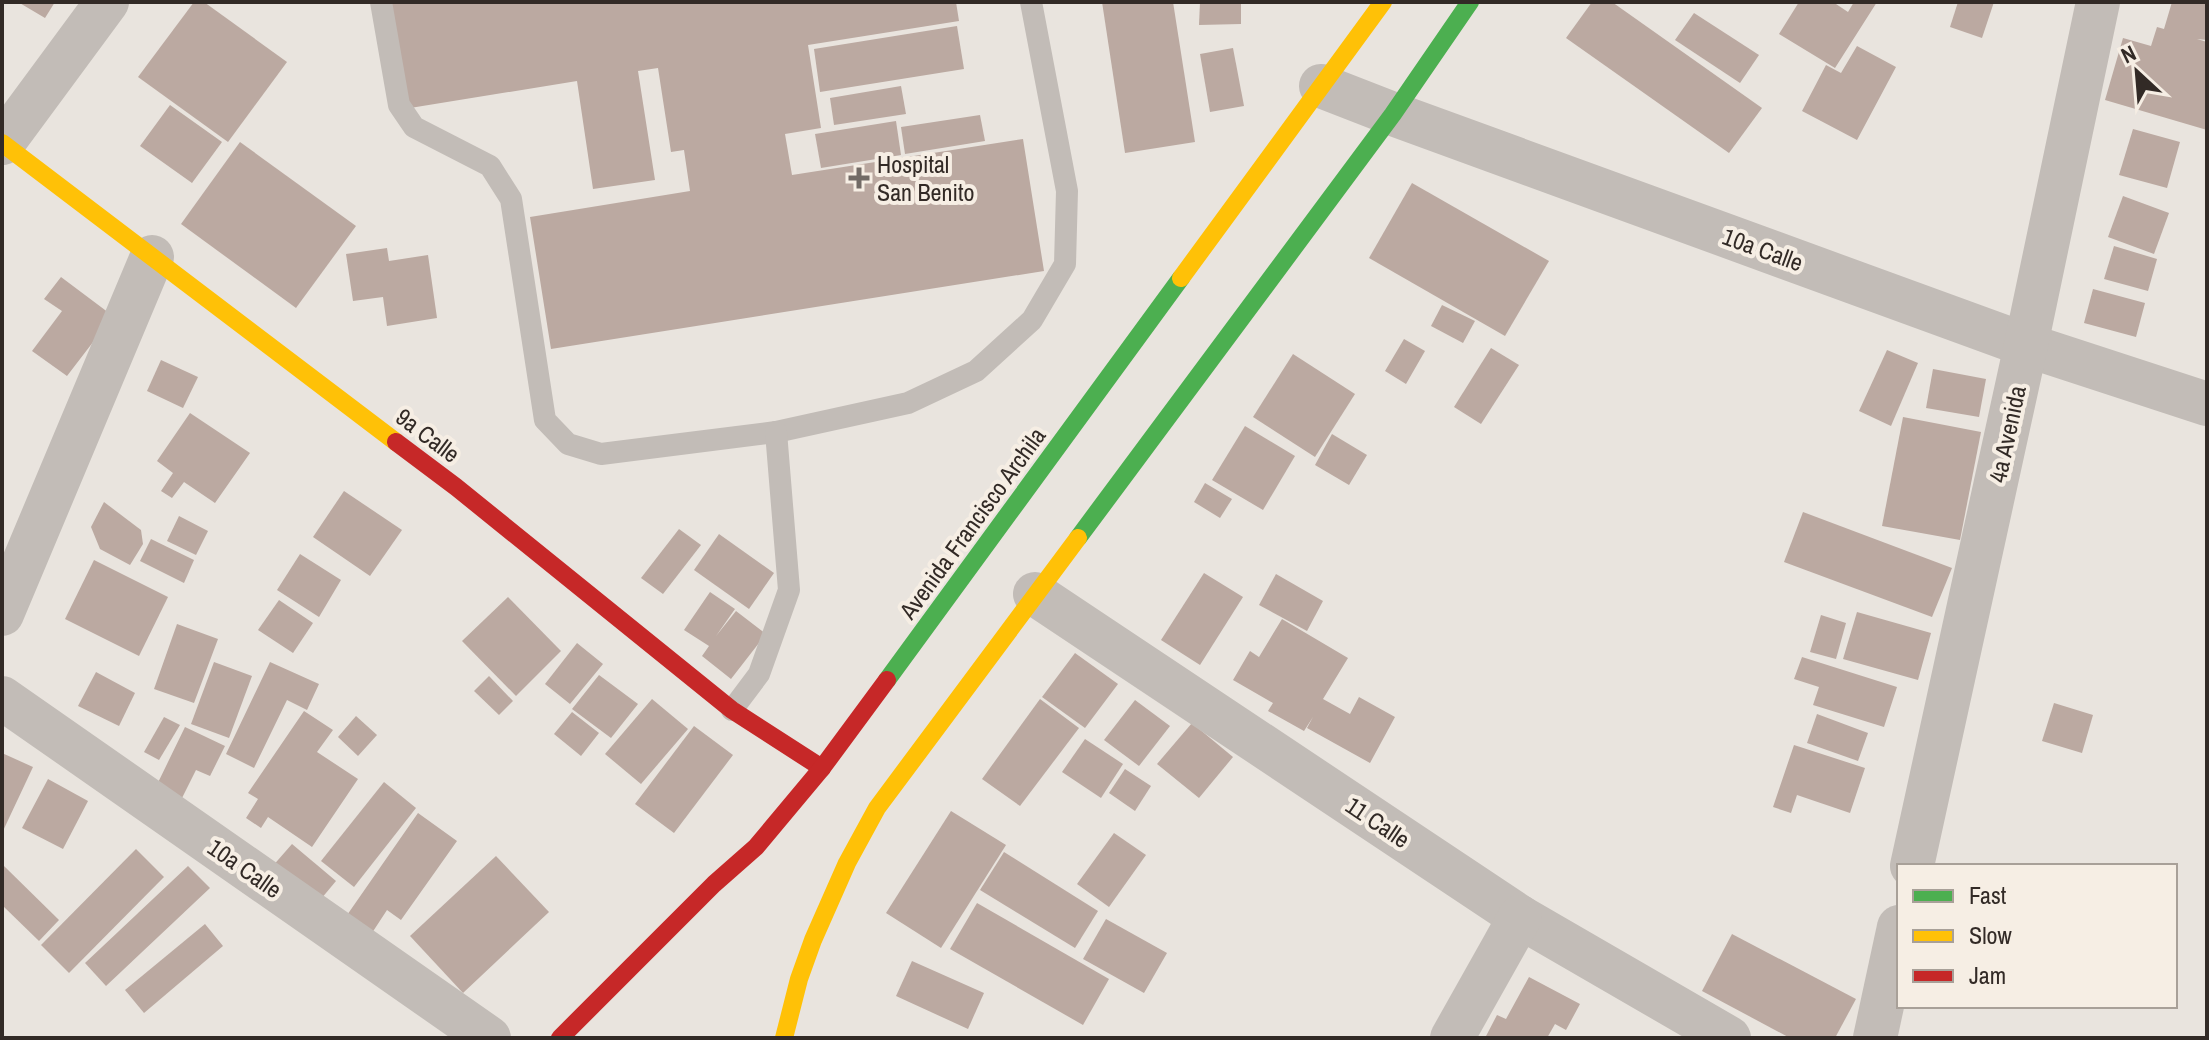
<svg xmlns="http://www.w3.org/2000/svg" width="2209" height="1040" font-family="'Archivo Narrow',sans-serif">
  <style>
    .building { fill: #bba9a1 }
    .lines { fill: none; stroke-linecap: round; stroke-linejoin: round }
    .lane { stroke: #c2bcb7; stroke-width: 22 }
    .street { stroke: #c2bcb7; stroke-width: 44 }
    .fast { stroke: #4caf50; stroke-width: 18 }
    .slow { stroke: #ffc107; stroke-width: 18 }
    .jam { stroke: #c62828; stroke-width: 18 }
    .poi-dot { fill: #726b66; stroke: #f6eee4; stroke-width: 3 }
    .labels { text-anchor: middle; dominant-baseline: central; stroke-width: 8; stroke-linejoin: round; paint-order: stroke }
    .poi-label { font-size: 24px; fill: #322a26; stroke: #f6eee4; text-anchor: start }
    .street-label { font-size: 24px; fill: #322a26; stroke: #f6eee4 }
  </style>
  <rect width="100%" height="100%" fill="#e9e4de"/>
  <g class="building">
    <path d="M 18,2 L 55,2 L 45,18 Z"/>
    <path d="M 194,2 L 204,2 L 287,62 L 228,142 L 138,77 Z"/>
    <path d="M 387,2 L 956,2 L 959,21 L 808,45 L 821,128 L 785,134 L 792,175 L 1023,139 L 1044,271 L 551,349 L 530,217 L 690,191 L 684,150 L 671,152 L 658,68 L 638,71 L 655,180 L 593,189 L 577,81 L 404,109 Z"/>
    <path d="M 1102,2 L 1173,2 L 1195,142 L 1125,153 Z"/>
    <path d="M 1200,2 L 1241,2 L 1241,24 L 1199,25 Z"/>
    <path d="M 1592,2 L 1612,2 L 1762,108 L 1729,153 L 1566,38 Z"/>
    <path d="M 1799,2 L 1833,2 L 1848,12 L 1854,2 L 1877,2 L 1835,68 L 1779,34 Z"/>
    <path d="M 1958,2 L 1994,2 L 1982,38 L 1950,27 Z"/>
    <path d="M 2172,2 L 2207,2 L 2207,40 L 2197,39 L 2207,42 L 2207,130 L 2105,100 L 2123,38 L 2151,46 L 2157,27 L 2164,29 Z"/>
    <path d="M 1694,13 L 1759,55 L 1740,83 L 1675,40 Z"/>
    <path d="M 957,26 L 964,69 L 820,92 L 814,49 Z"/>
    <path d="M 1857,46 L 1896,67 L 1857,140 L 1802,111 L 1826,65 L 1841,73 Z"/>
    <path d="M 1233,48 L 1244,106 L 1210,112 L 1200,54 Z"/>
    <path d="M 901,86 L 906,114 L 834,125 L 830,98 Z"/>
    <path d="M 170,105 L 222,142 L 192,183 L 140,146 Z"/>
    <path d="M 980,115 L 985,141 L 905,154 L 901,127 Z"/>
    <path d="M 896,121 L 901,155 L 821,168 L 815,134 Z"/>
    <path d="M 2133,129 L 2180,142 L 2167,188 L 2119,175 Z"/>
    <path d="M 240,142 L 356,226 L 296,308 L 181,224 Z"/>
    <path d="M 1412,183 L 1549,261 L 1505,336 L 1369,258 Z"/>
    <path d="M 2123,196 L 2169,213 L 2154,254 L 2108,237 Z"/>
    <path d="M 2114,246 L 2157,259 L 2148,291 L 2104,279 Z"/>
    <path d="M 387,248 L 389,261 L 428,255 L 437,318 L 387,326 L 383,297 L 353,301 L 346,254 Z"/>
    <path d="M 61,277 L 113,316 L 67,376 L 32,351 L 62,311 L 44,299 Z"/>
    <path d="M 2093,289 L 2145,303 L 2136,337 L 2084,323 Z"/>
    <path d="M 1442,305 L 1475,321 L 1463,343 L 1431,326 Z"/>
    <path d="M 1404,339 L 1425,351 L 1406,384 L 1385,371 Z"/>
    <path d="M 1491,348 L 1519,365 L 1481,424 L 1454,407 Z"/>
    <path d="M 1887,350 L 1918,363 L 1891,426 L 1859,411 Z"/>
    <path d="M 1293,354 L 1355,394 L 1315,457 L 1253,417 Z"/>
    <path d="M 161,360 L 198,377 L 183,408 L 147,391 Z"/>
    <path d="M 1933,369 L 1986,379 L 1979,417 L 1926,408 Z"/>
    <path d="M 190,413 L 250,453 L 215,503 L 184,482 L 172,498 L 161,491 L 173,473 L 157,461 Z"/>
    <path d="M 1903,417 L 1981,432 L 1960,540 L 1882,526 Z"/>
    <path d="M 1245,426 L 1295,456 L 1263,510 L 1212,480 Z"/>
    <path d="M 1332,434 L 1367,455 L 1349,485 L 1315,465 Z"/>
    <path d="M 1205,483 L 1232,499 L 1220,518 L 1194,502 Z"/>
    <path d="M 344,491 L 402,530 L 370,576 L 313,537 Z"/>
    <path d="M 104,502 L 141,530 L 143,544 L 130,565 L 100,549 L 91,527 Z"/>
    <path d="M 1803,512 L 1952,568 L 1932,617 L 1784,562 Z"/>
    <path d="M 179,516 L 208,531 L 196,555 L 167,541 Z"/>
    <path d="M 679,529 L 701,545 L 663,594 L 641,578 Z"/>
    <path d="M 719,534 L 774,573 L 749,609 L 694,570 Z"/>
    <path d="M 151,539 L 194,560 L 184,583 L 140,561 Z"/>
    <path d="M 300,554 L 341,580 L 319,617 L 277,590 Z"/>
    <path d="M 94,560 L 168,597 L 139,656 L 65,619 Z"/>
    <path d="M 1204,573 L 1243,597 L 1200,665 L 1161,640 Z"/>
    <path d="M 1276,574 L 1323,601 L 1307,631 L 1259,605 Z"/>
    <path d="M 710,592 L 735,609 L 716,636 L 736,611 L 766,634 L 731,679 L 702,656 L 709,646 L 684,630 Z"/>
    <path d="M 508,597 L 561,651 L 516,696 L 462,641 Z"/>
    <path d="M 279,600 L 313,623 L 293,653 L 258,630 Z"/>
    <path d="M 1857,612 L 1931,633 L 1918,680 L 1843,659 Z"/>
    <path d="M 1821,615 L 1846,623 L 1836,659 L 1810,652 Z"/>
    <path d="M 1282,619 L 1348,658 L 1323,699 L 1350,714 L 1359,697 L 1395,717 L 1370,763 L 1307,728 L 1313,717 L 1304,731 L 1268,711 L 1273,703 L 1233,680 L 1250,651 L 1259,657 Z"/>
    <path d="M 177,624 L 218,639 L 194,703 L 154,689 Z"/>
    <path d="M 577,643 L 603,664 L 570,704 L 545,684 Z"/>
    <path d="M 1075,653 L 1118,684 L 1085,728 L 1042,697 Z"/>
    <path d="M 1802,657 L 1897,687 L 1884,727 L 1813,705 L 1819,687 L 1794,679 Z"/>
    <path d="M 214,662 L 252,676 L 229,738 L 191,724 Z"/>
    <path d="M 270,662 L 319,684 L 307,710 L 287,700 L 254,768 L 226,754 Z"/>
    <path d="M 96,672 L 135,693 L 119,726 L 78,706 Z"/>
    <path d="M 599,675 L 638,704 L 611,738 L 572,709 Z"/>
    <path d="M 489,676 L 513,701 L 499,715 L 474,691 Z"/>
    <path d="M 652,699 L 688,729 L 641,784 L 605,754 Z"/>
    <path d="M 1040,699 L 1079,728 L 1020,806 L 982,779 Z"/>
    <path d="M 1135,700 L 1170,726 L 1139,766 L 1104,740 Z"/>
    <path d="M 2054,703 L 2093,715 L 2082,753 L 2042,741 Z"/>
    <path d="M 304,711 L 333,730 L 317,752 L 358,779 L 312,847 L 268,817 L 261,828 L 246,818 L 258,799 L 248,793 Z"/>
    <path d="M 572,712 L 599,733 L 581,756 L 554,734 Z"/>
    <path d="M 1817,714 L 1868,733 L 1858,761 L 1807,743 Z"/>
    <path d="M 356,716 L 377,735 L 358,756 L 338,737 Z"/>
    <path d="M 164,717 L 180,725 L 159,760 L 144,752 Z"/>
    <path d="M 1192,723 L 1233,757 L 1199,798 L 1157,764 Z"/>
    <path d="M 694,726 L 733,755 L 674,833 L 635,804 Z"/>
    <path d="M 185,727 L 225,746 L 210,776 L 196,770 L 176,810 L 151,797 Z"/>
    <path d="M 1085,739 L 1123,764 L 1101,798 L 1062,772 Z"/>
    <path d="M 1794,745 L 1865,768 L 1850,813 L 1797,795 L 1791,813 L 1773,807 Z"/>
    <path d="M 2,753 L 33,767 L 2,833 Z"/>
    <path d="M 1125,769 L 1151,786 L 1135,811 L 1109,793 Z"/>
    <path d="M 48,779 L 88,801 L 63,849 L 22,828 Z"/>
    <path d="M 384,782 L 416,808 L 354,887 L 321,861 Z"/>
    <path d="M 951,811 L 1006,845 L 941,948 L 886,913 Z"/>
    <path d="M 418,813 L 457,841 L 401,920 L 387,910 L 370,936 L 345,918 Z"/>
    <path d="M 1114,833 L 1146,855 L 1109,907 L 1077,884 Z"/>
    <path d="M 292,844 L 336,881 L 316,905 L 271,868 Z"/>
    <path d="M 136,849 L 164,877 L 69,973 L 41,945 Z"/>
    <path d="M 1004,852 L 1098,911 L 1075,948 L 980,890 Z"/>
    <path d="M 496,856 L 549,912 L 463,993 L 410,936 Z"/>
    <path d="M 4,866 L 59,920 L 39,941 L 2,905 L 2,868 Z"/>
    <path d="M 188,866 L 210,888 L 106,986 L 85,963 Z"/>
    <path d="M 977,903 L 1109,979 L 1083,1025 L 950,949 Z"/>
    <path d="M 1106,919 L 1167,953 L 1144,993 L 1083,959 Z"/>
    <path d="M 205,924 L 223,946 L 144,1013 L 125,990 Z"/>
    <path d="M 1732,934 L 1856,999 L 1835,1038 L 1790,1038 L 1702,991 Z"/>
    <path d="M 912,961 L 984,993 L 968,1029 L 896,996 Z"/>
    <path d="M 1529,977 L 1580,1004 L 1566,1030 L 1555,1024 L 1547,1038 L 1485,1038 L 1497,1015 L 1506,1019 Z"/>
  </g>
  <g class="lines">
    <g class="lane">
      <path d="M 381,2 L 399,105 L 414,127 L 490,166 L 511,199 L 545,420 L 568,444 L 601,454 L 776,432 L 908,403 L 976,371 L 1032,320 L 1065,264 L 1067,191 L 1031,2"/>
      <path d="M 732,710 L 759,674 L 789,590 L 776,432"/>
    </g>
    <g class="street">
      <path d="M 1321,86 L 1393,114 L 2026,345 L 2207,404"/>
      <path d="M 3,143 L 107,2"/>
      <path d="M 1035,594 L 1520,917 L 1729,1038"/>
      <path d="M 2,614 L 152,257"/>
      <path d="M 2,698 L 489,1038"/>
      <path d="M 1912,866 L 2026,345 L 2098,2"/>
      <path d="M 1452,1038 L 1520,917"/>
      <path d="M 1875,1038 L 1899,927"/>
    </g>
    <g class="fast">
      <path d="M 1078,538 L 1393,114 L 1470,2"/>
      <path d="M 887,680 L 1181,278"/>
    </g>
    <g class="slow">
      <path d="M 2,143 L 396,442"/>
      <path d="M 1181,278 L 1383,2"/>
      <path d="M 784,1038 L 799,979 L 813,940 L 847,863 L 877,808 L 1078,538"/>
    </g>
    <g class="jam">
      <path d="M 396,442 L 456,487 L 732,710 L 822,768"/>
      <path d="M 560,1038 L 714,884 L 756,847 L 822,768 L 887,680"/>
    </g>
  </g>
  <path class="poi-dot" d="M855 166h8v8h8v8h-8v8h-8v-8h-8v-8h8z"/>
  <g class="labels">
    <g class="poi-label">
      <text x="877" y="164">Hospital<tspan x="877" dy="28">San Benito</tspan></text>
    </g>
    <g class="street-label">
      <text transform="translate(1763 249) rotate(20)">10a Calle</text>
      <text transform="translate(2007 434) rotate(-78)">4a Avenida</text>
      <text transform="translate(428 435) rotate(37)">9a Calle</text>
      <text transform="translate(972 523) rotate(-54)">Avenida Francisco Archila</text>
      <text transform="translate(1378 822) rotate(34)">11 Calle</text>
      <text transform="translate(245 868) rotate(35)">10a Calle</text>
    </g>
  </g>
  <rect width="2209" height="1040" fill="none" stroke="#322a26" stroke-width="8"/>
  <rect x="1897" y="864" width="280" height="144" fill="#f6eee4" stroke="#a8a098" stroke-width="2"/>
  <rect x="1913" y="890" width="40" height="12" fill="#4caf50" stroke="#a8a098" stroke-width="2"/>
  <text x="1969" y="904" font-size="24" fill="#322a26">Fast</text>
  <rect x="1913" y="930" width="40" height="12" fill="#ffc107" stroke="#a8a098" stroke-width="2"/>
  <text x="1969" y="944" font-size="24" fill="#322a26">Slow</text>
  <rect x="1913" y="970" width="40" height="12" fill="#c62828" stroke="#a8a098" stroke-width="2"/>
  <text x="1969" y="984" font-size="24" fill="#322a26">Jam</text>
  <g transform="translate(2137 72) rotate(334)" stroke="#f6eee4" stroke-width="6" paint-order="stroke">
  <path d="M0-6L14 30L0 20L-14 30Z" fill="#322a26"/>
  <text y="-12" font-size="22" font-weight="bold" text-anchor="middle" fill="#322a26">N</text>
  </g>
</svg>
